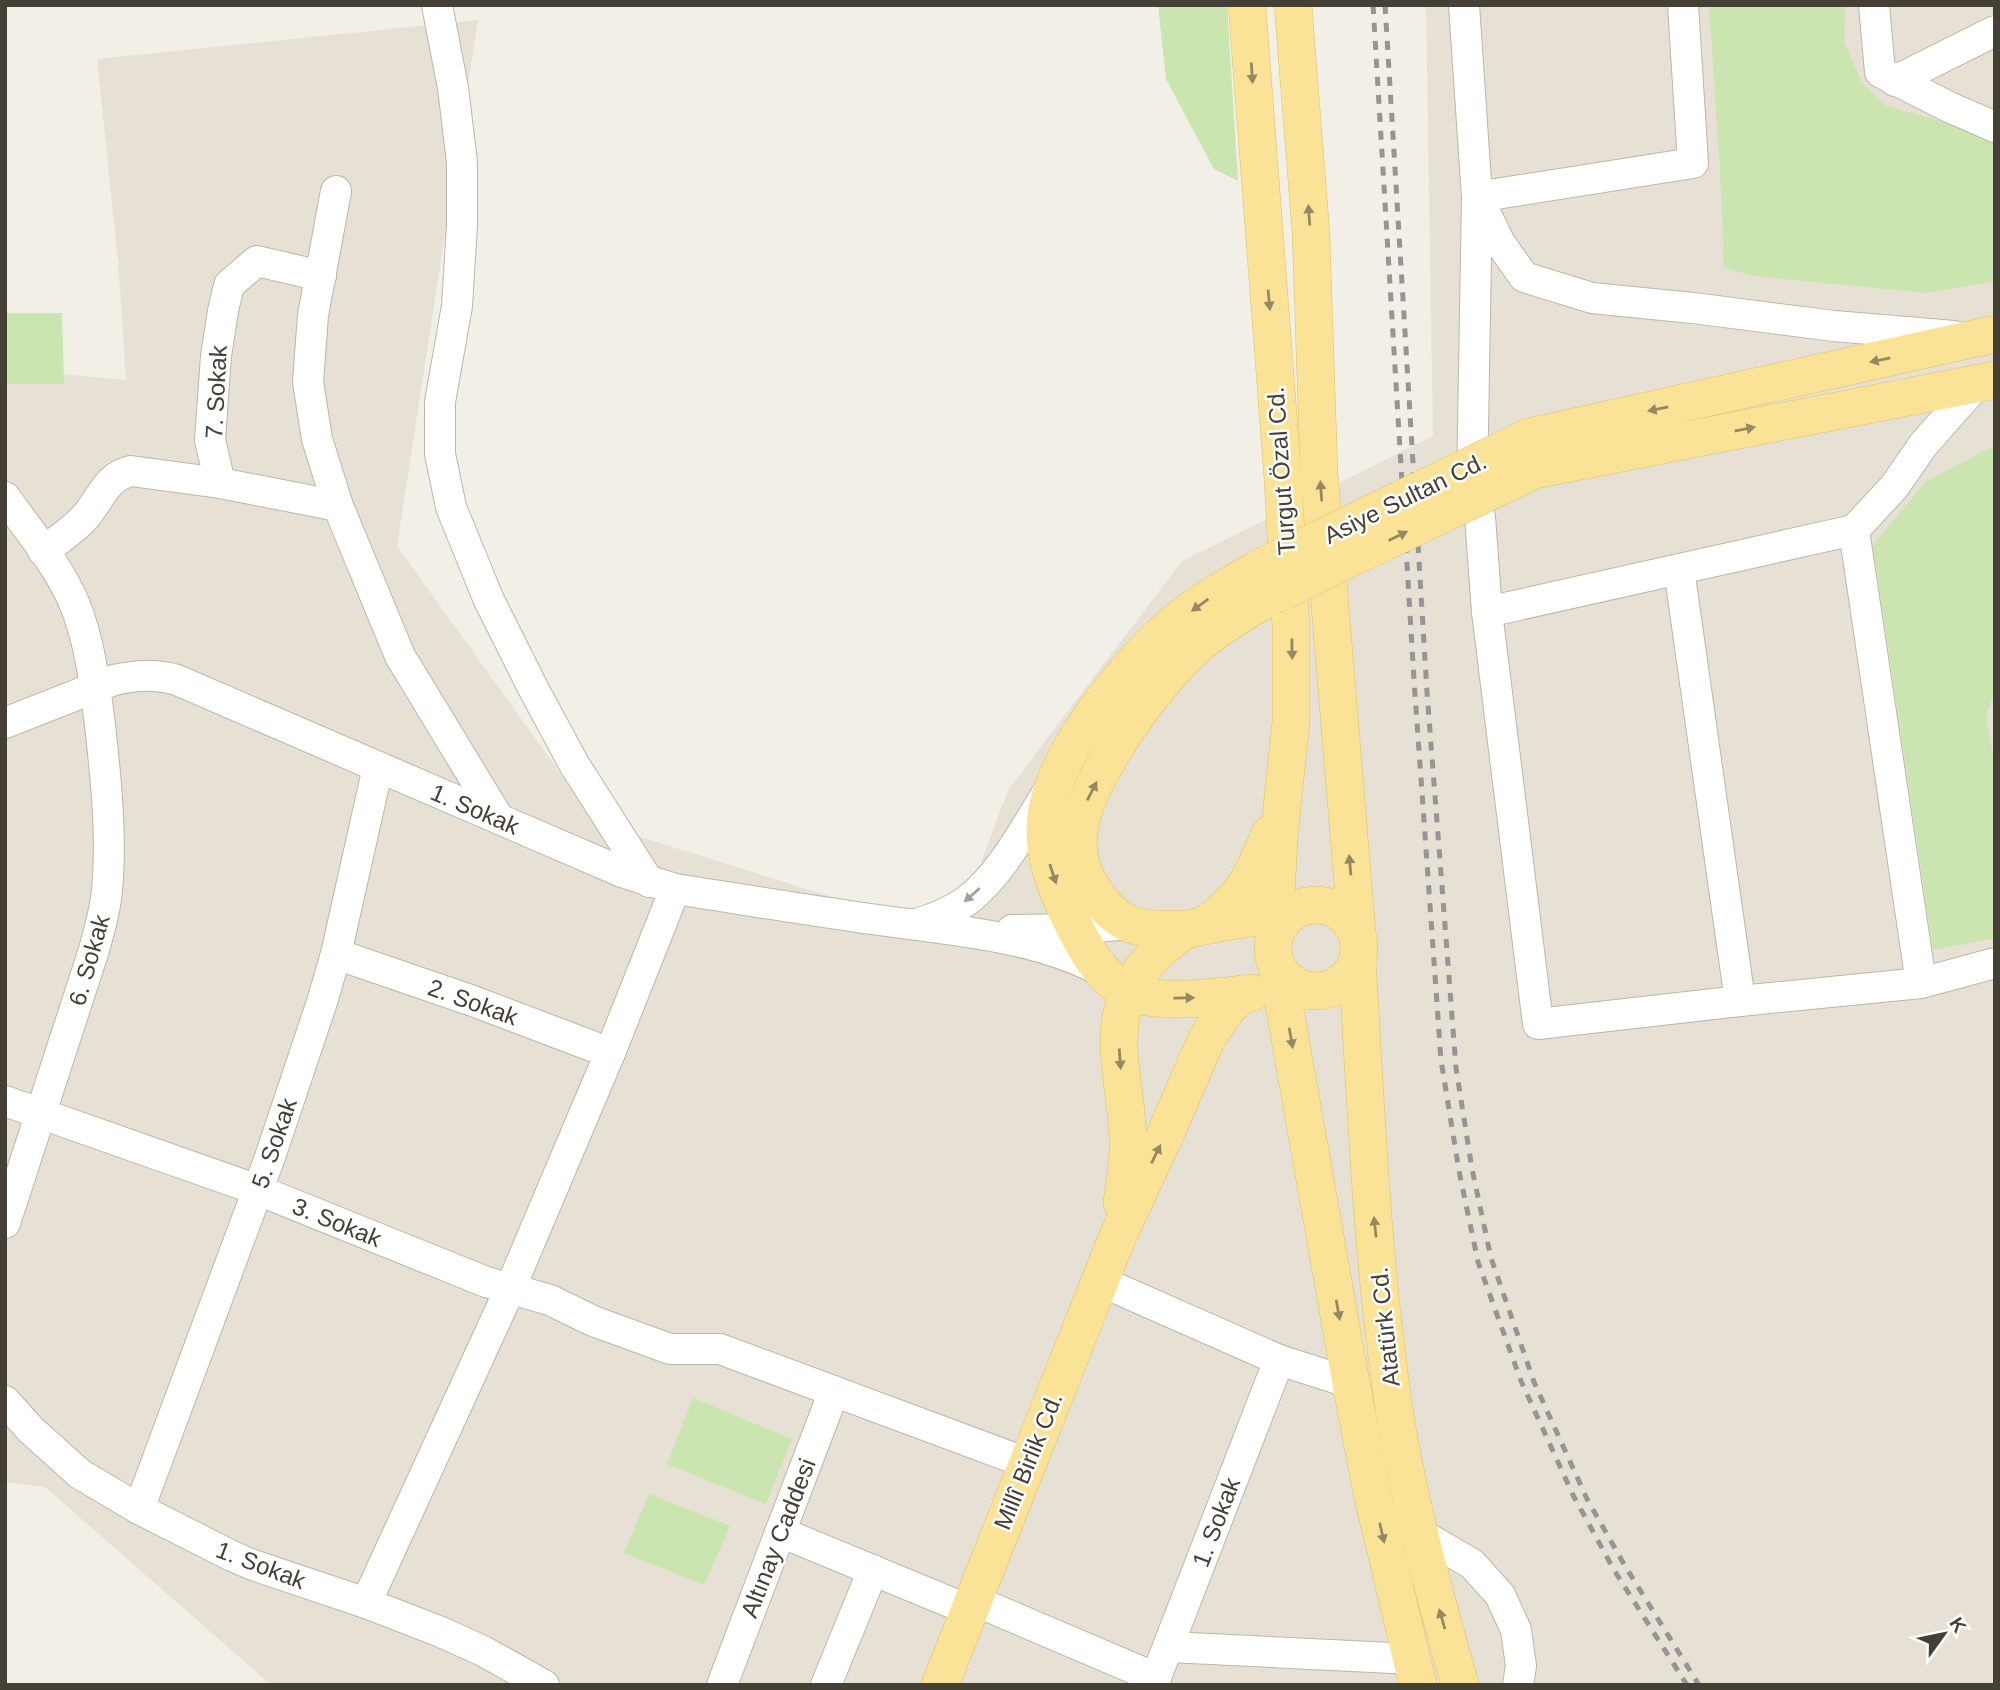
<svg xmlns="http://www.w3.org/2000/svg" width="2000" height="1690" font-family="Arial,sans-serif">
  <style>
    .residential { fill: #e6e1d4 }
    .green { fill: #cbe5b0 }
    .lines { fill: none; stroke-linecap: round; stroke-linejoin: round }
    .minor-casing { stroke: #bdb7a9; stroke-width: 32 }
    .major-casing { stroke: #dfc168; stroke-width: 38 }
    .minor { stroke: #fff; stroke-width: 30 }
    .major { stroke: #fae397; stroke-width: 37 }
    .rail { stroke: #959595; stroke-width: 5; stroke-dasharray: 9 9; stroke-linecap: butt }
    .major-bridge-casing { stroke: #dfc168; stroke-width: 38; stroke-linecap: butt }
    .major-bridge { stroke: #fae397; stroke-width: 37 }
    .oneway { fill: #968962 }
    .oneway2 { fill: #a2a09a }
    .labels { text-anchor: middle; dominant-baseline: central; stroke-width: 5; stroke-linejoin: round; paint-order: stroke }
    .street-label { font-size: 24px; fill: #454036; stroke: #fff }
  </style>
  <rect width="100%" height="100%" fill="#f2efe6"/>
  <path class="residential" d="M 1426,5 L 1995,5 L 1995,1685 L 271,1685 L 45,1487 L 5,1482 L 5,369 L 126,380 L 118,261 L 97,59 L 478,20 L 397,546 L 596,823 L 954,935 L 1008,790 L 1182,561 L 1433,436 Z"/>
  <g class="green">
    <path d="M 1158,5 L 1227,5 L 1238,181 L 1214,169 L 1166,79 Z"/>
    <path d="M 1709,5 L 1845,5 L 1844,42 L 1862,83 L 1885,105 L 1995,137 L 1995,281 L 1926,293 L 1753,276 L 1724,267 L 1720,170 Z"/>
    <path d="M 5,313 L 62,313 L 64,384 L 5,384 Z"/>
    <path d="M 1995,445 L 1995,690 L 1986,716 L 1995,768 L 1995,938 L 1933,950 L 1873,545 L 1925,482 Z"/>
    <path d="M 693,1398 L 792,1439 L 766,1504 L 667,1464 Z"/>
    <path d="M 649,1494 L 730,1526 L 704,1585 L 624,1553 Z"/>
  </g>
  <g class="lines">
    <g class="minor-casing">
      <g id="minor">
        <path d="M 437,5 L 453,88 L 462,162 L 462,225 L 457,306 L 440,402 L 440,454 L 451,507 L 488,598 L 533,688 L 574,764 L 649,882"/>
        <path d="M 1464,5 L 1477,197 L 1472,486 L 1480,517 L 1487,612 L 1538,1024 L 1740,1001 L 1921,983 L 1995,963"/>
        <path d="M 1874,5 L 1880,72 L 1949,107 L 1995,127"/>
        <path d="M 1895,81 L 1995,31"/>
        <path d="M 336,191 L 313,315 L 308,382 L 317,439 L 338,506 L 400,656 L 499,819"/>
        <path d="M 1477,197 L 1693,163 L 1683,5"/>
        <path d="M 1481,204 L 1500,243 L 1524,277 L 1592,298 L 1693,308 L 1834,326 L 1954,336"/>
        <path d="M 220,483 L 210,440 L 216,356 L 223,311 L 229,285 L 257,261 L 321,276"/>
        <path d="M 5,497 C 29,531 59,566 75,605 C 90,642 95,685 100,725 C 106,779 112,836 107,890 C 105,912 99,932 93,953 L 5,1223"/>
        <path d="M 1854,530 L 1921,983"/>
        <path d="M 43,551 C 58,540 74,530 86,516 C 101,498 107,476 131,471 L 220,483 L 338,506"/>
        <path d="M 1679,569 L 1740,1001"/>
        <path d="M 1487,612 L 1854,530 L 1894,487 L 1923,445 L 1977,384"/>
        <path d="M 5,723 L 114,680 C 137,675 155,674 177,680 L 622,872 L 675,889 C 740,899 806,910 871,919 C 948,930 1036,935 1105,973"/>
        <path d="M 916,924 C 933,919 950,912 965,902 C 1001,876 1026,826 1049,790"/>
        <path d="M 1012,930 L 1075,929 L 1129,924"/>
        <path d="M 336,954 L 473,1001 L 610,1053"/>
        <path d="M 5,1101 L 258,1190 L 486,1282 L 550,1300 L 593,1321 L 670,1349 L 720,1349 L 1027,1463"/>
        <path d="M 1100,1281 L 1279,1360 L 1351,1383"/>
        <path d="M 5,1401 L 31,1430 L 80,1474 L 139,1509 L 232,1556 L 253,1565 L 366,1603 L 441,1632 L 483,1651 L 544,1685"/>
        <path d="M 139,1509 L 270,1157 L 322,1002 L 336,954 L 378,767"/>
        <path d="M 780,1532 L 969,1610"/>
        <path d="M 1419,1533 L 1472,1564 L 1500,1595 L 1516,1630 L 1521,1666 L 1518,1685"/>
        <path d="M 973,1600 L 1156,1678"/>
        <path d="M 366,1603 L 510,1289 L 610,1053 L 675,889"/>
        <path d="M 1169,1647 L 1412,1659"/>
        <path d="M 722,1685 L 834,1391"/>
        <path d="M 826,1685 L 873,1570"/>
        <path d="M 1153,1685 L 1279,1360"/>
      </g>
    </g>
    <g class="major-casing">
      <g id="major">
        <path d="M 1247,5 L 1283,480 L 1291,628 L 1291,722 L 1279,836 L 1274,936"/>
        <path d="M 1293,5 L 1311,233 L 1319,473 L 1357,933"/>
        <path d="M 1529,437 L 1995,334"/>
        <path d="M 1534,470 L 1995,380"/>
        <circle cx="1316" cy="948" r="43"/>
        <path d="M 1203,926 C 1242,900 1253,876 1270,834"/>
        <path d="M 1188,929 C 1141,930 1119,931 1092,888 C 1081,871 1076,852 1079,832 C 1085,779 1155,683 1194,648 C 1217,628 1243,612 1270,597"/>
        <path d="M 1357,962 C 1366,1102 1371,1242 1390,1380 C 1403,1484 1432,1584 1460,1685"/>
        <path d="M 1278,971 L 1351,1383 L 1372,1493 L 1418,1685"/>
        <path d="M 1251,993 C 1218,997 1153,1006 1125,990 C 1100,976 1085,948 1073,924 C 1057,891 1041,854 1046,817 C 1053,753 1129,661 1177,621 C 1202,601 1230,585 1258,569"/>
        <path d="M 1122,1202 C 1125,1181 1129,1160 1128,1138 C 1125,1068 1098,1011 1155,955 C 1164,946 1177,934 1189,929 C 1196,927 1204,926 1210,925 C 1237,919 1263,916 1290,913"/>
        <path d="M 940,1685 L 1117,1238 L 1165,1135 L 1207,1038 L 1227,1009 L 1242,994"/>
      </g>
    </g>
    <use href="#minor" class="minor"/>
    <use href="#major" class="major"/>
    <g class="rail">
      <path d="M 1373,5 L 1414,680 L 1441,1060 L 1459,1171 L 1478,1262 L 1521,1381 L 1573,1495 L 1614,1570 L 1687,1685"/>
      <path d="M 1385,5 L 1427,692 L 1456,1068 L 1472,1169 L 1491,1258 L 1534,1382 L 1587,1499 L 1625,1566 L 1699,1685"/>
    </g>
    <g class="major-bridge-casing">
      <g id="major-bridge">
        <path d="M 1258,569 L 1529,437"/>
        <path d="M 1270,597 L 1534,470"/>
      </g>
    </g>
    <use href="#major-bridge" class="major-bridge"/>
  </g>
  <defs><path id="oneway-solid" d="M-6-.8H1V-3.2L6.5 0L1 3.2V.8H-6Z" transform="scale(1.75)"/></defs>
  <g class="oneway">
    <use href="#oneway-solid" transform="translate(1252 73) rotate(86)"/>
    <use href="#oneway-solid" transform="translate(1309 215) rotate(-94)"/>
    <use href="#oneway-solid" transform="translate(1269 300) rotate(85)"/>
    <use href="#oneway-solid" transform="translate(1880 360) rotate(168)"/>
    <use href="#oneway-solid" transform="translate(1658 409) rotate(168)"/>
    <use href="#oneway-solid" transform="translate(1745 429) rotate(-11)"/>
    <use href="#oneway-solid" transform="translate(1321 491) rotate(-94)"/>
    <use href="#oneway-solid" transform="translate(1398 536) rotate(-26)"/>
    <use href="#oneway-solid" transform="translate(1200 605) rotate(144)"/>
    <use href="#oneway-solid" transform="translate(1292 649) rotate(89)"/>
    <use href="#oneway-solid" transform="translate(1092 791) rotate(-63)"/>
    <use href="#oneway-solid" transform="translate(1350 865) rotate(-95)"/>
    <use href="#oneway-solid" transform="translate(1053 874) rotate(72)"/>
    <use href="#oneway-solid" transform="translate(1184 998) rotate(-1)"/>
    <use href="#oneway-solid" transform="translate(1291 1038) rotate(80)"/>
    <use href="#oneway-solid" transform="translate(1120 1059) rotate(86)"/>
    <use href="#oneway-solid" transform="translate(1156 1154) rotate(-64)"/>
    <use href="#oneway-solid" transform="translate(1375 1227) rotate(-96)"/>
    <use href="#oneway-solid" transform="translate(1338 1310) rotate(80)"/>
    <use href="#oneway-solid" transform="translate(1382 1533) rotate(77)"/>
    <use href="#oneway-solid" transform="translate(1442 1619) rotate(-106)"/>
  </g>
  <use class="oneway2" href="#oneway-solid" transform="translate(972 895) rotate(138)"/>
  <g class="labels">
    <g class="street-label">
      <text transform="translate(216 392) rotate(-87)">7. Sokak</text>
      <text transform="translate(1281 471) rotate(-94)">Turgut Özal Cd.</text>
      <text transform="translate(1405 498) rotate(-26)">Asiye Sultan Cd.</text>
      <text transform="translate(475 809) rotate(23)">1. Sokak</text>
      <text transform="translate(89 960) rotate(-74)">6. Sokak</text>
      <text transform="translate(473 1002) rotate(20)">2. Sokak</text>
      <text transform="translate(274 1143) rotate(-71)">5. Sokak</text>
      <text transform="translate(337 1222) rotate(22)">3. Sokak</text>
      <text transform="translate(1385 1327) rotate(-96)">Atatürk Cd.</text>
      <text transform="translate(1028 1461) rotate(-68)">Millî Birlik Cd.</text>
      <text transform="translate(1216 1522) rotate(-69)">1. Sokak</text>
      <text transform="translate(778 1538) rotate(-69)">Altınay Caddesi</text>
      <text transform="translate(261 1565) rotate(21)">1. Sokak</text>
    </g>
  </g>
  <rect width="2000" height="1690" fill="none" stroke="#454036" stroke-width="14"/>
  <g transform="translate(1944 1634) rotate(57)" stroke="#ffffff" stroke-width="5" paint-order="stroke">
  <path d="M0-5L12 26L0 18L-12 26Z" fill="#454036"/>
  <text y="-10" font-size="19" font-weight="bold" text-anchor="middle" fill="#454036">K</text>
  </g>
</svg>
